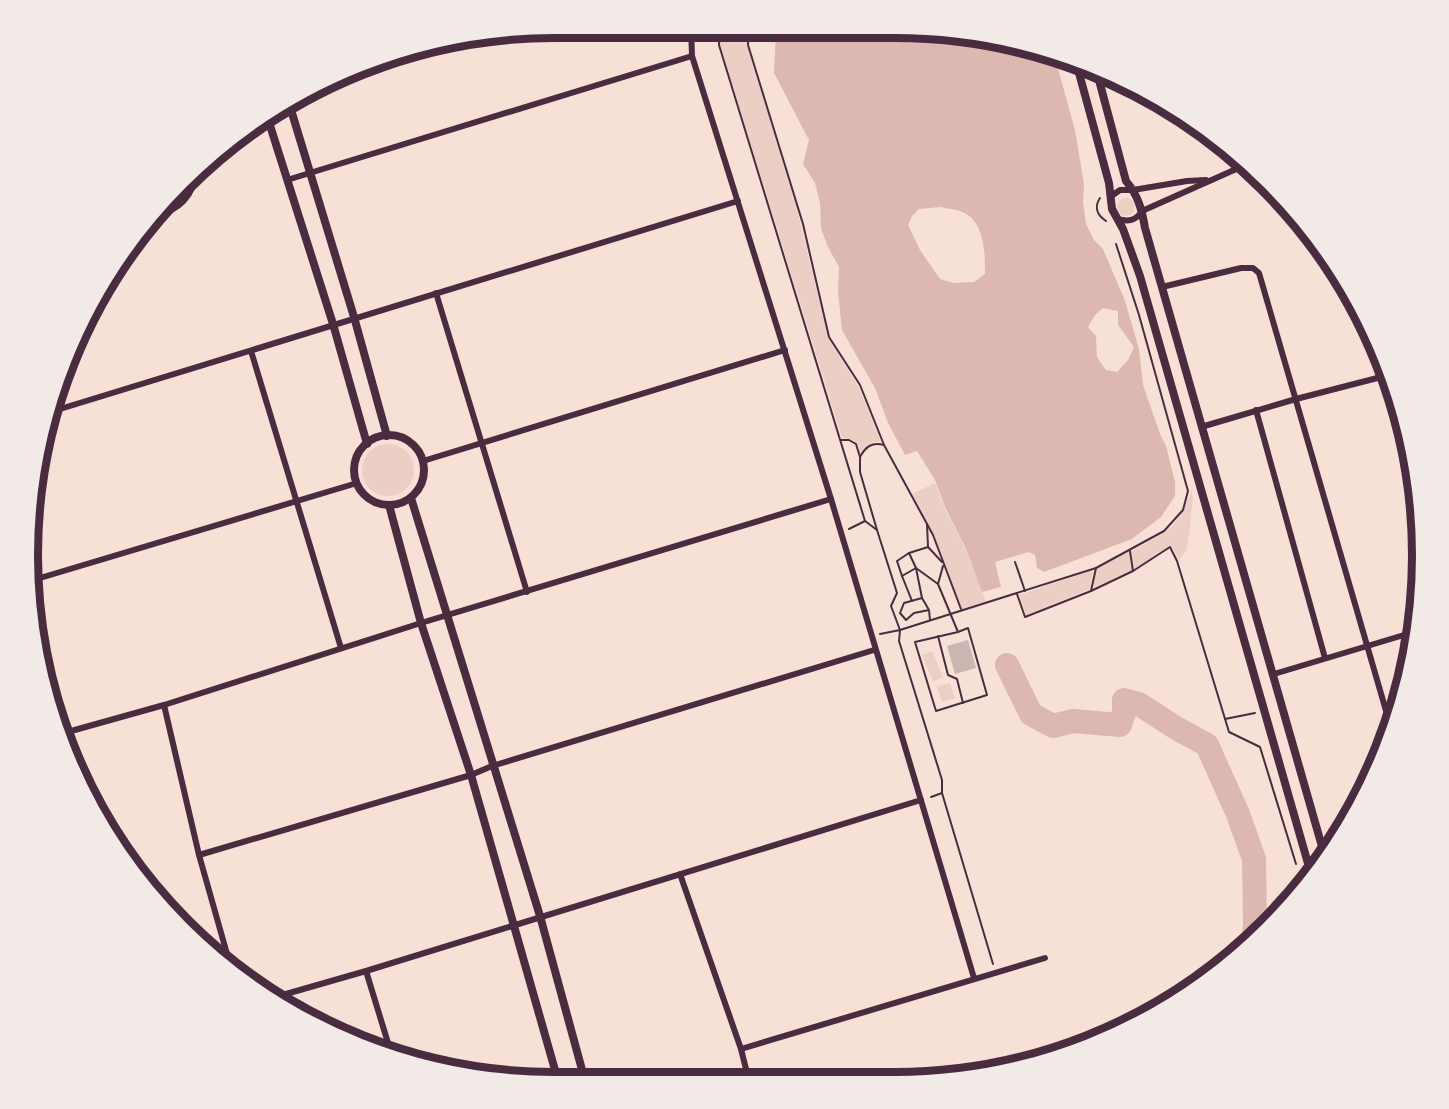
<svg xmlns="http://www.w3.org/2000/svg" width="1449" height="1109" font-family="Overpass,sans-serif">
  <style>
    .green { fill: #ebcfc5 }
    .water { fill: #dcb8b0; fill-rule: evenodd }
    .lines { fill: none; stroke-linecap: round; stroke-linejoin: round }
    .river { stroke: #dcb8b0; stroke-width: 24 }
    .building { fill: #ccb4b1 }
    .path { stroke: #4a2c40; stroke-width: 2 }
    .minor { stroke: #4a2c40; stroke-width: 6 }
    .tertiary { stroke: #4a2c40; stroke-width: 8 }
    .rim { fill: none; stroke: #4a2c40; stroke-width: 8 }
  </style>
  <rect width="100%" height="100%" fill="#f7e1d7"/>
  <g class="green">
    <path d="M 722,27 L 747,28 L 747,45 L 796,205 L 828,338 L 859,388 L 881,442 C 871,441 866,445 860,454 L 858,445 L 853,440 L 842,438 L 720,45 Z"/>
    <circle cx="1126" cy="207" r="9"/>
    <circle cx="388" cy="470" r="26"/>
    <path d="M 935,483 L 944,507 L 966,550 L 986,602 L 962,609 L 934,535 L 912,494 Z"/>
    <path d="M 1191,490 L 1193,497 L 1187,550 L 1179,560 L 1171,546 L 1134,569 L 1132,551 C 1165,533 1180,528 1191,490 Z"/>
    <path d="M 1129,552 L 1132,570 L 1093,589 L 1097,568 Z"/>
    <path d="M 1093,570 L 1090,589 L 1026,615 L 1019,595 Z"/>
    <path d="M 932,651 L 943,677 L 933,681 L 922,655 Z"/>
    <path d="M 950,683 L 955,698 L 942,702 L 937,687 Z"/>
  </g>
  <path class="water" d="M 776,28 L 863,28 L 876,35 L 889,28 L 929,28 L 1031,45 L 1054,54 L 1075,130 L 1084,184 L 1083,202 L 1086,224 L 1094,240 L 1103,249 L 1125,301 L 1139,349 L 1143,385 L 1160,434 L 1166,446 L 1175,482 L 1175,496 L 1161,517 L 1132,539 L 1044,572 L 1037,568 L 1035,555 L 1029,552 L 995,562 L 1001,587 L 982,592 L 966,549 L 945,507 L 935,480 L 917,451 L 905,455 L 888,423 L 876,390 L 842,330 L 838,292 L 839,267 L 828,247 L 821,228 L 820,203 L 815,183 L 803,164 L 809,140 L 774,73 ZM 941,207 C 947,209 954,209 960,211 C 985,220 985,252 985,274 L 974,282 L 953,283 L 940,279 L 920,250 L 908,225 L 912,216 L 919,209 ZM 1103,308 L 1118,311 L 1118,325 L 1134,347 L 1128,360 L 1117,372 L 1106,370 L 1097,357 L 1096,336 L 1088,327 L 1095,315 Z"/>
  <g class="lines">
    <path class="river" d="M 1007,665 L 1031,714 L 1053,726 L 1073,721 L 1120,725 L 1124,713 L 1124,700 L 1139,704 L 1176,728 L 1207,745 L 1238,814 L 1254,859 L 1255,926 L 1253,940"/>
  </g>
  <path class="building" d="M 968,640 L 976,668 L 955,674 L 947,646 Z"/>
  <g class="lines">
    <g class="path">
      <path d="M 720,27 L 719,45 L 865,521 L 877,530 L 897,593 L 891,606 L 900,630 L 1096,568 L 1164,531 L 1183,510 L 1188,491 L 1139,315 L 1116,244"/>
      <path d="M 749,28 L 748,45 L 803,224 L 829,337 L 860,385 L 884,445 L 933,535 L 961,609"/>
      <path d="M 1100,198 C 1094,207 1097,215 1106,221"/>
      <path d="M 841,440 L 849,440 L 856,444 L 860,457 L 860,472 L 877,530"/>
      <path d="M 860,457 C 866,446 872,442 884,445"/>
      <path d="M 849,529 L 865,521"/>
      <path d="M 928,547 L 942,562"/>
      <path d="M 1130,551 L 1133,571"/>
      <path d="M 909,553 L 928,547 L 927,524"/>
      <path d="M 1015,562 L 1025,591"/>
      <path d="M 902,576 L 897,561 L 909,553 L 916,568 L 922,598"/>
      <path d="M 938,584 L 943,566"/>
      <path d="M 1091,591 L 1096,568"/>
      <path d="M 1017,594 L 1025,617 L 1091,591 L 1133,571 L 1170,547 L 1177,561 L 1229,732 L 1260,747 L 1296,864"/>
      <path d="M 912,601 L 902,576 L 916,568 L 938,584 L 958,632 L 968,628 L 987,695 L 936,711 L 915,642 L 958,632"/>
      <path d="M 929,610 L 922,598 L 904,603 L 900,613 L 906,620 L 914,613 L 929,610 L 930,620"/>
      <path d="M 880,634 L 900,630 L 899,641 L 942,780 L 942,793 L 993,964"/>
      <path d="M 938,636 L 948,675 L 957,679 L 963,703"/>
      <path d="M 1225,719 L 1255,713"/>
      <path d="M 931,797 L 942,793"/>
      <path d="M 1300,878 L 1302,885"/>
    </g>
    <g class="minor">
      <path d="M 691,27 L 692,56 L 831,499 L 974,978"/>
      <path d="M 287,180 L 692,56"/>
      <path d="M 1110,197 L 1120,190 L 1133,190 L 1187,181 L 1206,180"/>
      <path d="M 154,217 C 179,210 194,197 196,170"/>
      <path d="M 1117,219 C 1128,222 1136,221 1142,211 L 1243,166"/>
      <path d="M 1162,287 L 1241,268 L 1253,268 L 1259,273 L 1391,728"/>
      <path d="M 436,293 L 527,592"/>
      <path d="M 251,351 L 341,648"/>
      <path d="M 1396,400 L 1412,458"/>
      <path d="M 1256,410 L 1325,658"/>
      <path d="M 47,413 L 738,201"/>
      <path d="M 1201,427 L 1296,399 L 1389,375"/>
      <path d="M 423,461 L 785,350"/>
      <path d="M 30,581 L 357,483"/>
      <path d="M 1274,674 L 1414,632"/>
      <path d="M 164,705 L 199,855 L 231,968"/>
      <path d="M 64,733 L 164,705 L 421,623 L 831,499"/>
      <path d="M 199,855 L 471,775 L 492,766 L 874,650"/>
      <path d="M 680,874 L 741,1049 L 748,1077"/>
      <path d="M 366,971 L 392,1056"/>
      <path d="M 272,998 L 366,971 L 921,800"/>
      <path d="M 741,1049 L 1045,958"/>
    </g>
    <g class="tertiary">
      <path d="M 1076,62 L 1109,183 L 1112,209 L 1123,229 L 1140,276 L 1311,874"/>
      <path d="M 1096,69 L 1126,181 C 1138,195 1142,210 1145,228 L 1325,857"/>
      <path d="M 288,100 L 354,317 L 387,436"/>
      <path d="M 267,116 L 333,324 L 367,444"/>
      <circle cx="389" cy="470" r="35"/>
      <path d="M 411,498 L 540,916 L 584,1077"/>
      <path d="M 389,505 L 421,623 L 471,775 L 557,1077"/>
    </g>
  </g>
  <path d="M0 0H1449V1109H0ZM555 38H895A517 517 0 0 1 1412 555V555A517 517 0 0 1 895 1072H555A517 517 0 0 1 38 555V555A517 517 0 0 1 555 38Z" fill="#f1eae7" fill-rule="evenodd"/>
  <path class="rim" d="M555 38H895A517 517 0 0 1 1412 555V555A517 517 0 0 1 895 1072H555A517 517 0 0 1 38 555V555A517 517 0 0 1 555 38Z"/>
</svg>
